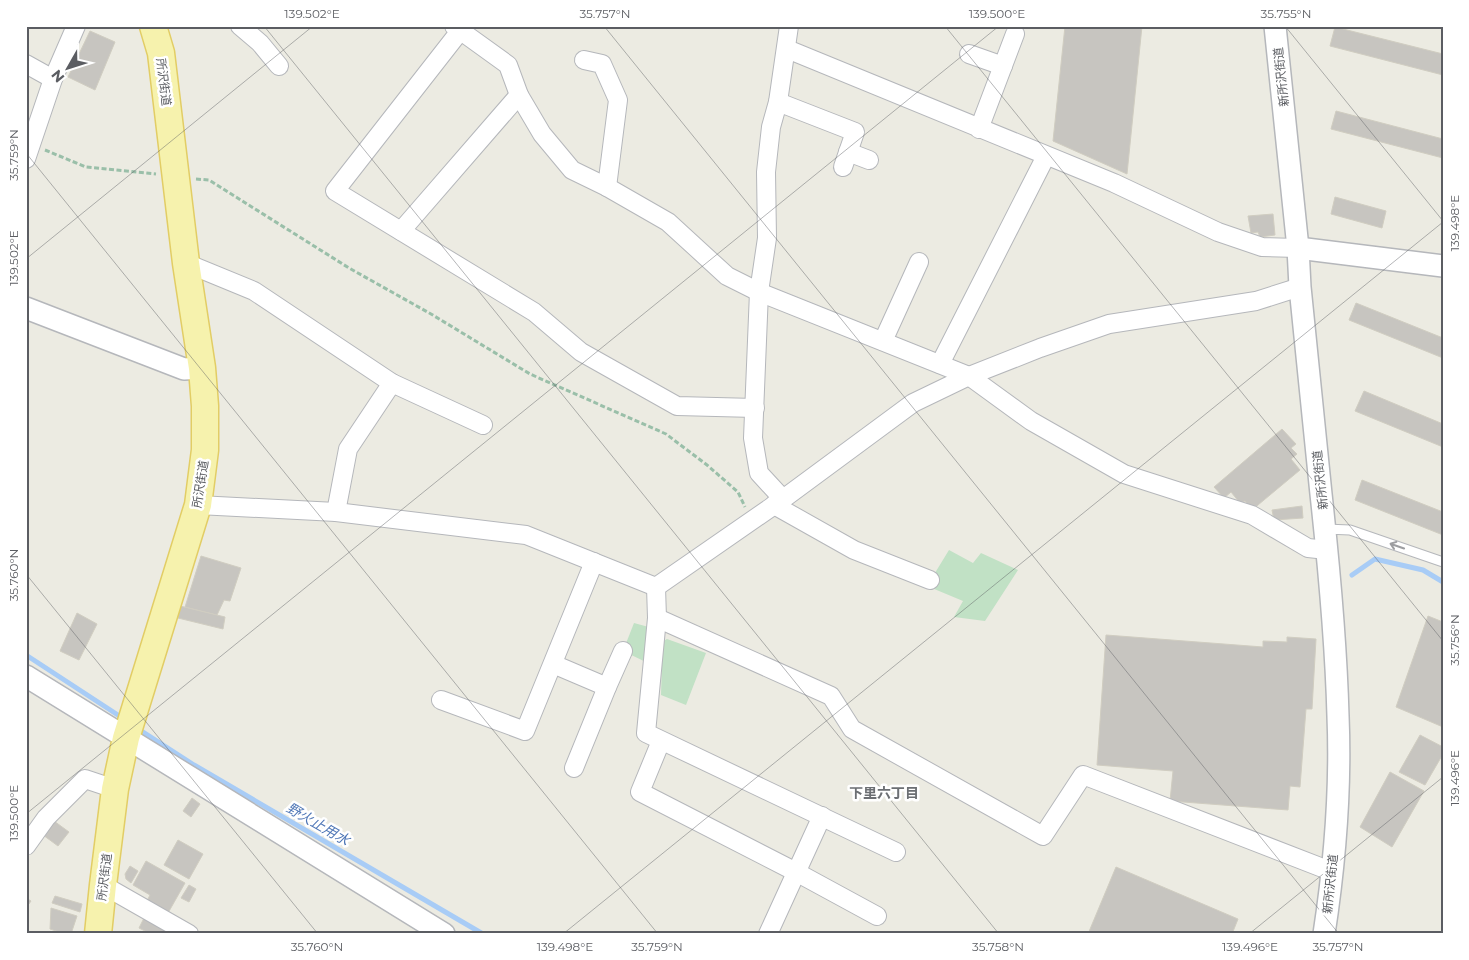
<svg xmlns="http://www.w3.org/2000/svg" width="1469" height="960" font-family="Montserrat,'Noto Sans JP',sans-serif">
  <style>
    .green { fill: #c1e1c5 }
    .lines { fill: none; stroke-linecap: round; stroke-linejoin: round }
    .stream { stroke: #a8ccf6; stroke-width: 5 }
    .building { fill: #c7c5c0; stroke: #d0cdc1 }
    .service-casing { stroke: #b5b7bb; stroke-width: 11 }
    .minor-casing { stroke: #b5b7bb; stroke-width: 20 }
    .tertiary-casing { stroke: #b5b7bb; stroke-width: 24 }
    .primary-casing { stroke: #e2cd65; stroke-width: 29 }
    .path { stroke: #9abfa9; stroke-width: 3; stroke-dasharray: 5 2.5; stroke-linecap: butt }
    .service { stroke: #fff; stroke-width: 9 }
    .minor { stroke: #fff; stroke-width: 18 }
    .tertiary { stroke: #fff; stroke-width: 21 }
    .primary { stroke: #f6f2ad; stroke-width: 26 }
    .oneway { stroke: #9d9ea1 }
    .ticks { fill: none; stroke: #5b5d62; stroke-width: 1; stroke-opacity: 0.45 }
    .labels { text-anchor: middle; dominant-baseline: central; stroke-width: 5; stroke-linejoin: round; paint-order: stroke }
    .street-label { font-size: 12px; fill: #5b5d62; stroke: #fff }
    .neighbourhood-label { font-size: 14px; font-weight: bold; fill: #6c6f73; stroke: #fff }
    .water-label { font-size: 14px; font-style: italic; fill: #4e76b6; stroke: #fff }
    .neatline { fill: none; stroke: #5b5d62; stroke-width: 2 }
    .ticks-label { font-size: 12px; text-anchor: middle; fill: #5b5d62 }
  </style>
  <rect width="100%" height="100%" fill="#ecebe2"/>
  <g class="green">
    <path d="M 949,550 L 973,563 L 981,553 L 1018,570 L 985,621 L 954,617 L 963,601 L 927,586 Z"/>
    <path d="M 634,623 L 656,629 L 652,665 L 623,651 Z"/>
    <path d="M 667,639 L 706,653 L 686,705 L 661,695 L 662,661 L 658,644 Z"/>
  </g>
  <g class="lines">
    <g class="stream">
      <path d="M 1352,575 L 1375,559 L 1423,570 L 1443,582"/>
      <path d="M 26,655 L 124,719"/>
      <path d="M 143,732 L 194,765 L 483,934"/>
    </g>
  </g>
  <g class="building">
    <path d="M 1065,26 L 1142,26 L 1127,174 L 1053,141 Z"/>
    <path d="M 1335,27 L 1443,54 L 1443,75 L 1330,46 Z"/>
    <path d="M 90,31 L 115,42 L 95,90 L 68,77 Z"/>
    <path d="M 1336,111 L 1443,139 L 1443,158 L 1331,129 Z"/>
    <path d="M 1335,197 L 1386,211 L 1382,228 L 1331,214 Z"/>
    <path d="M 1273,214 L 1275,235 L 1260,237 L 1258,232 L 1251,233 L 1248,216 Z"/>
    <path d="M 1356,303 L 1443,338 L 1443,358 L 1349,320 Z"/>
    <path d="M 1364,391 L 1443,424 L 1443,447 L 1355,411 Z"/>
    <path d="M 1282,429 L 1296,444 L 1291,448 L 1297,454 L 1291,459 L 1300,470 L 1252,510 L 1245,501 L 1240,503 L 1231,492 L 1224,498 L 1214,487 Z"/>
    <path d="M 1362,480 L 1443,512 L 1443,535 L 1355,500 Z"/>
    <path d="M 1302,506 L 1303,518 L 1274,520 L 1272,510 Z"/>
    <path d="M 201,556 L 241,568 L 230,601 L 224,600 L 217,615 L 185,607 Z"/>
    <path d="M 180,606 L 225,617 L 223,629 L 178,618 Z"/>
    <path d="M 77,613 L 97,624 L 79,660 L 60,651 Z"/>
    <path d="M 1428,616 L 1443,622 L 1443,727 L 1396,707 Z"/>
    <path d="M 1106,635 L 1263,647 L 1263,641 L 1287,642 L 1287,637 L 1316,639 L 1312,709 L 1306,709 L 1300,787 L 1290,786 L 1288,810 L 1170,801 L 1173,771 L 1097,765 Z"/>
    <path d="M 1420,735 L 1443,747 L 1443,754 L 1425,785 L 1399,772 Z"/>
    <path d="M 1390,772 L 1424,791 L 1392,847 L 1360,827 Z"/>
    <path d="M 192,798 L 200,804 L 191,817 L 183,811 Z"/>
    <path d="M 54,821 L 69,832 L 58,846 L 43,835 Z"/>
    <path d="M 178,840 L 203,854 L 189,879 L 164,865 Z"/>
    <path d="M 146,861 L 185,883 L 168,913 L 147,901 L 150,895 L 133,885 Z"/>
    <path d="M 130,866 L 138,871 L 131,883 L 126,879 L 125,874 Z"/>
    <path d="M 1116,867 L 1238,919 L 1232,934 L 1088,934 Z"/>
    <path d="M 189,885 L 196,889 L 189,902 L 181,898 Z"/>
    <path d="M 55,896 L 82,904 L 80,912 L 52,903 Z"/>
    <path d="M 26,898 L 31,901 L 26,908 Z"/>
    <path d="M 51,908 L 77,916 L 71,934 L 65,934 L 50,929 Z"/>
    <path d="M 146,914 L 168,926 L 164,934 L 151,934 L 139,928 Z"/>
  </g>
  <g class="lines">
    <g class="service-casing">
      <path id="service" d="M 1325,529 L 1350,530 L 1443,562"/>
    </g>
    <g class="minor-casing">
      <g id="minor">
        <path d="M 240,26 L 260,43 L 279,66"/>
        <path d="M 454,26 L 508,65 L 519,95 L 542,134 L 572,170 L 607,187 L 668,222 L 727,276 L 759,292 L 969,376 L 1031,421 L 1124,474 L 1252,515 L 1308,548 L 1327,550"/>
        <path d="M 460,31 L 335,191 L 534,312 L 581,352 L 677,406 L 755,408"/>
        <path d="M 787,49 L 1114,183 L 1218,232 L 1262,247 L 1298,248"/>
        <path d="M 969,54 L 1003,66"/>
        <path d="M 584,60 L 602,64 L 618,100 L 607,187"/>
        <path d="M 26,64 L 53,79"/>
        <path d="M 778,102 L 855,132 L 843,167"/>
        <path d="M 979,129 L 1015,34"/>
        <path d="M 848,152 L 869,160"/>
        <path d="M 26,159 L 53,79 L 76,26"/>
        <path d="M 401,231 L 519,95"/>
        <path d="M 186,263 L 254,291 L 392,383 L 483,425"/>
        <path d="M 883,341 L 919,262"/>
        <path d="M 940,364 L 1046,156"/>
        <path d="M 783,499 L 759,473 L 753,438 L 759,292 L 767,238 L 766,172 L 771,127 L 778,102 L 789,26"/>
        <path d="M 198,505 L 336,512 L 526,535 L 656,587 L 783,499 L 913,403 L 969,376 L 1040,348 L 1109,324 L 1256,301 L 1300,287"/>
        <path d="M 774,505 L 854,550 L 930,580"/>
        <path d="M 336,512 L 348,449 L 392,383"/>
        <path d="M 656,587 L 657,618 L 646,733 L 896,852"/>
        <path d="M 657,618 L 831,696 L 852,729 L 1043,836 L 1083,775 L 1333,872"/>
        <path d="M 553,664 L 607,687"/>
        <path d="M 441,700 L 525,731 L 594,562"/>
        <path d="M 661,741 L 640,792 L 796,872 L 877,916"/>
        <path d="M 574,768 L 607,687 L 623,651"/>
        <path d="M 26,846 L 46,818 L 85,779 L 115,789"/>
        <path d="M 103,885 L 189,934"/>
        <path d="M 768,934 L 822,816"/>
      </g>
    </g>
    <g class="tertiary-casing">
      <g id="tertiary">
        <path d="M 1275,26 L 1298,248 L 1300,287 C 1307,356 1314,425 1321,494 C 1329,567 1336,642 1338,716 C 1341,788 1335,862 1324,934"/>
        <path d="M 1298,248 L 1443,266"/>
        <path d="M 26,308 L 184,369 L 202,368"/>
        <path d="M 26,676 L 444,934"/>
      </g>
    </g>
    <g class="primary-casing">
      <path id="primary" d="M 98,934 L 103,885 L 115,789 L 126,738 L 198,505 L 205,450 L 205,406 L 202,368 L 186,263 L 161,53 L 153,26"/>
    </g>
    <g class="path">
      <path d="M 45,150 L 86,167 L 156,174"/>
      <path d="M 196,179 L 209,180 L 349,268 L 431,314 L 530,374 L 666,434 L 707,465 L 738,492 L 745,507"/>
    </g>
    <use href="#service" class="service"/>
    <use href="#minor" class="minor"/>
    <use href="#tertiary" class="tertiary"/>
    <use href="#primary" class="primary"/>
  </g>
  <defs><path id="oneway-shaft" d="M-6 0H5M1.5-3L5.5 0L1.5 3" fill="none" stroke-width="1.6" stroke-linecap="round" stroke-linejoin="round" transform="scale(1.25)"/></defs>
  <use class="oneway" href="#oneway-shaft" transform="translate(1397 546) rotate(-161)"/>
  <path class="ticks" d="M 264,26 L 999,934M 604,26 L 1339,934M 945,26 L 1443,641M 1285,26 L 1443,221M 26,153 L 658,934M 26,259 L 313,26M 26,574 L 318,934M 26,814 L 999,26M 563,934 L 1443,222M 1249,934 L 1443,777"/>
  <g class="labels">
    <g class="street-label">
      <text transform="translate(1281 77) rotate(-96)">新所沢街道</text>
      <text transform="translate(164 82) rotate(83)">所沢街道</text>
      <text transform="translate(1320 480) rotate(-96)">新所沢街道</text>
      <text transform="translate(200 484) rotate(-81)">所沢街道</text>
      <text transform="translate(104 877) rotate(-83)">所沢街道</text>
      <text transform="translate(1330 884) rotate(-84)">新所沢街道</text>
    </g>
    <g class="neighbourhood-label">
      <text x="884" y="793">下里六丁目</text>
    </g>
    <g class="water-label">
      <text transform="translate(318 824) rotate(30)">野火止用水</text>
    </g>
  </g>
  <rect width="1469" height="960" fill="none" stroke="#ffffff" stroke-width="55"/>
  <g transform="translate(68 68) rotate(231)" stroke="#ffffff" stroke-width="4" paint-order="stroke">
  <path d="M0-4L9 19L0 12L-9 19Z" fill="#5b5d62"/>
  <text y="-8" font-size="14" font-weight="bold" text-anchor="middle" fill="#5b5d62">N</text>
  </g>
  <rect x="28" y="28" width="1414" height="904" class="neatline"/>
  <g class="ticks-label">
    <text x="312" y="18">139.502°E</text>
    <text x="605" y="18">35.757°N</text>
    <text x="997" y="18">139.500°E</text>
    <text x="1286" y="18">35.755°N</text>
    <text transform="translate(14 155) rotate(-90)" y="4">35.759°N</text>
    <text transform="translate(1455 223) rotate(-90)" y="4">139.498°E</text>
    <text transform="translate(14 258) rotate(-90)" y="4">139.502°E</text>
    <text transform="translate(14 575) rotate(-90)" y="4">35.760°N</text>
    <text transform="translate(1455 640) rotate(-90)" y="4">35.756°N</text>
    <text transform="translate(1455 778) rotate(-90)" y="4">139.496°E</text>
    <text transform="translate(14 813) rotate(-90)" y="4">139.500°E</text>
    <text x="317" y="951">35.760°N</text>
    <text x="565" y="951">139.498°E</text>
    <text x="657" y="951">35.759°N</text>
    <text x="998" y="951">35.758°N</text>
    <text x="1250" y="951">139.496°E</text>
    <text x="1338" y="951">35.757°N</text>
  </g>
</svg>
